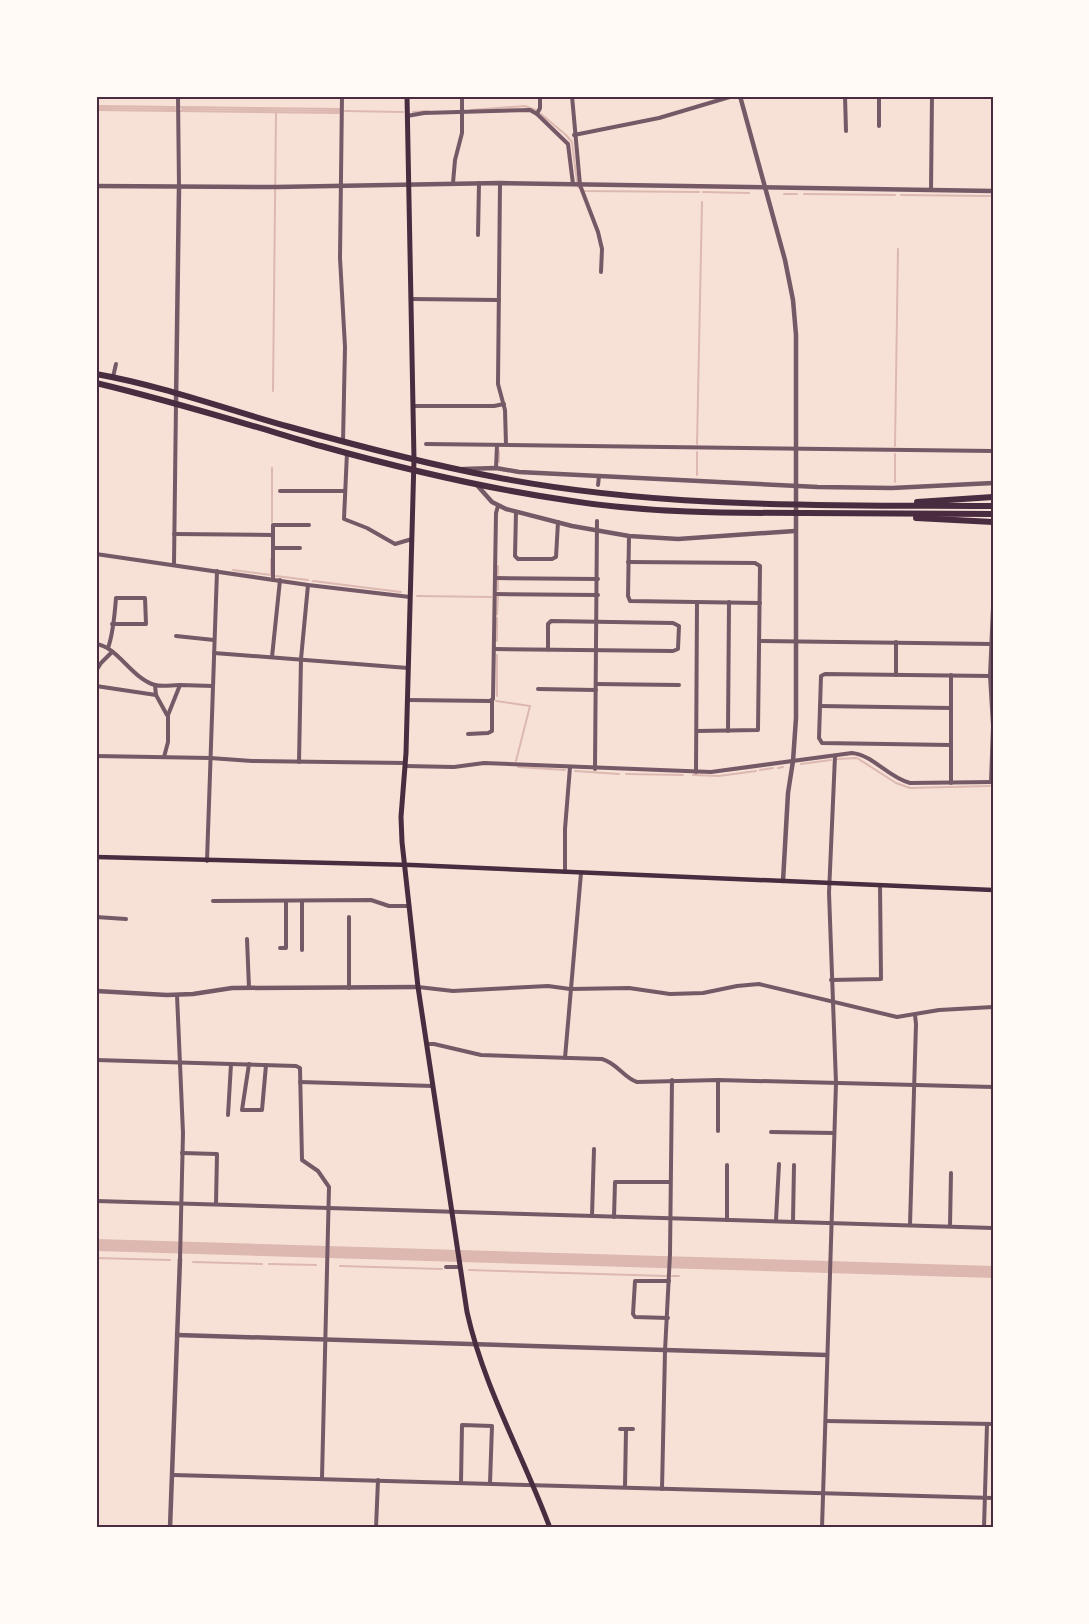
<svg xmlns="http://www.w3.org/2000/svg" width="1089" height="1624" font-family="'PT Sans Narrow',sans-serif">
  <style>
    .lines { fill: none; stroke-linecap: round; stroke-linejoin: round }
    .stream { stroke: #dcb8b0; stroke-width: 2 }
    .river { stroke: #dcb8b0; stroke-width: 12 }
    .minor { stroke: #755966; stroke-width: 4 }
    .tertiary { stroke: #755966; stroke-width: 4.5 }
    .secondary { stroke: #4a2c40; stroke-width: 4.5 }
    .primary { stroke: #4a2c40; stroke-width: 5 }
    .trunk { stroke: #4a2c40; stroke-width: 6 }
    .neatline { fill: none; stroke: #4a2c40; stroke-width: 2 }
  </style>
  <rect width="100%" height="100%" fill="#f7e1d7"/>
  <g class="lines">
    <g class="stream">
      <path d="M 96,106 L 175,107"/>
      <path d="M 181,107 L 340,109"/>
      <path d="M 96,108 L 175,109"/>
      <path d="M 182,109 L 339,111"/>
      <path d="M 96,110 L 339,113"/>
      <path d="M 471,110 L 525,106 L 536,110"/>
      <path d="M 345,111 L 403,112"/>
      <path d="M 413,112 L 428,111"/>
      <path d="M 541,114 L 566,135 L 572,142 L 577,182"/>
      <path d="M 578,187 L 584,191 L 699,192"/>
      <path d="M 703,192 L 749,193"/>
      <path d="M 784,194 L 797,194"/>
      <path d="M 804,194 L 895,195"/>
      <path d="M 901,195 L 990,196"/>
      <path d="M 273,391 L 276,112"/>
      <path d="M 697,444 L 702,202"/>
      <path d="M 895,446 L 898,249"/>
      <path d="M 499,451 L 499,462"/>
      <path d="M 697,475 L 697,452"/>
      <path d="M 895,482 L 895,454"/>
      <path d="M 272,522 L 272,468"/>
      <path d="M 233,570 L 271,575 L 271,559"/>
      <path d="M 498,575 L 498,566"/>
      <path d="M 276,576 L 308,580"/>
      <path d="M 313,581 L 401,592"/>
      <path d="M 498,590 L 498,581"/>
      <path d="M 417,596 L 491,597"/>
      <path d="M 497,614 L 498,596"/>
      <path d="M 497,641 L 497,618"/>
      <path d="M 497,696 L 497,655"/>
      <path d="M 496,701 L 530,706 L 516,761"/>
      <path d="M 837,759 L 857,758 L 896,783 L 910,788 L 990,786"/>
      <path d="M 801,764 L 831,760"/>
      <path d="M 518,767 L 565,770"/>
      <path d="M 778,768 L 783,767"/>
      <path d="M 760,770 L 773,768"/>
      <path d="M 575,771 L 619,774"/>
      <path d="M 626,774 L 683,775"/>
      <path d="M 693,775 L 719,776 L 756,771"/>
      <path d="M 96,1258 L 170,1260"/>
      <path d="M 193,1262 L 262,1264"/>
      <path d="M 269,1264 L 316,1265"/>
      <path d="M 340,1266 L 442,1269"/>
      <path d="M 469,1270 L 666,1276"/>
      <path d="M 672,1276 L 679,1276"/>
    </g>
    <path class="river" d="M 96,1245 L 993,1272"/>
    <g class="minor">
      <path d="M 178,96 L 179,187"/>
      <path d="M 342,96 L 340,258 L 345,347 L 343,442"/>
      <path d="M 572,96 L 580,185 L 598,232 L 602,249 L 601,272"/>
      <path d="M 845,96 L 846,131"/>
      <path d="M 879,96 L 879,126"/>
      <path d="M 537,114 L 540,108 L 540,96"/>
      <path d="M 407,116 L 424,113 L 530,110 L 537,114 L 568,144 L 573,184"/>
      <path d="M 574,135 L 659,118 L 733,96"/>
      <path d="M 453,183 L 455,160 L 462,133 L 462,96"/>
      <path d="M 500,183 L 498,384 L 505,410 L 506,445"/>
      <path d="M 931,190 L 932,96"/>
      <path d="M 478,235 L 479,183"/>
      <path d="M 412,299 L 499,300"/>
      <path d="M 113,377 L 116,364"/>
      <path d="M 414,406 L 494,406 L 504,404"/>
      <path d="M 426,444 L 993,451"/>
      <path d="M 347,452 L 344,519 L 367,528 L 395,544 L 412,539"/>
      <path d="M 496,468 L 497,445"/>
      <path d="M 598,485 L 599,476"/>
      <path d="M 280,491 L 344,491"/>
      <path d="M 516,512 L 515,556 L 518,559 L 552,559 L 556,557 L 558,522"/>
      <path d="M 174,534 L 273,535"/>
      <path d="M 629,536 L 628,596 L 630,601 L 760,603"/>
      <path d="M 273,548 L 300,548"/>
      <path d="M 96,554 L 308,585 L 410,597"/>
      <path d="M 628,562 L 755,563 L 760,566 L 758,730 L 697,731"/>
      <path d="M 174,564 L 176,403"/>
      <path d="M 495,578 L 598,579"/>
      <path d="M 273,580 L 273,525 L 309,525"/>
      <path d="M 495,594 L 598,595"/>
      <path d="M 176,636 L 214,640"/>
      <path d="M 760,641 L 992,644"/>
      <path d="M 96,644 C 117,646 132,679 155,685 C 162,687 172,685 180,685"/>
      <path d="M 108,648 C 112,637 115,611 116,598 L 145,598 L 146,624 L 112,624"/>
      <path d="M 494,649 L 673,651 L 678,649 L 679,626 L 673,623 L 551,621 L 548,624 L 548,650"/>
      <path d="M 214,653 L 408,668"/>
      <path d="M 272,657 L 280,580"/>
      <path d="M 96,671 L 101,663 L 112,652"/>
      <path d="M 896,675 L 896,642"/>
      <path d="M 596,684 L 679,685"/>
      <path d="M 96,686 L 156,695 L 155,685"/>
      <path d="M 538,689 L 596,690"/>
      <path d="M 156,695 L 167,715"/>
      <path d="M 408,700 L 490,701 L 493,699 L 496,513 L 498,506"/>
      <path d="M 820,706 L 951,708"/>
      <path d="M 728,731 L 729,602"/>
      <path d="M 468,734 L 488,733 L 492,731 L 492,700"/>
      <path d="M 950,745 L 822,743 L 819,738 L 821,676 L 825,674 L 990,676"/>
      <path d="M 96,756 L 210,758 L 252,761 L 405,763"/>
      <path d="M 164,757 L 168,742 L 168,715 L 180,685 L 213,686"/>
      <path d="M 299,762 L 301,659 L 308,585"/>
      <path d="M 405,766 L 454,767 L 484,763 L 711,772 L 852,753 C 873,755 889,778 910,783 L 993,782"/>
      <path d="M 595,769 L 597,521"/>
      <path d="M 696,772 L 697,602"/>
      <path d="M 991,782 L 993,726 L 990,676 L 993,607"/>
      <path d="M 951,783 L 951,675"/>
      <path d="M 207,861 L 217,571"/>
      <path d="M 565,872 L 565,829 L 570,767"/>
      <path d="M 213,901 L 371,900 L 389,906 L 408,906"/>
      <path d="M 302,902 L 302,950"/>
      <path d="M 96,917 L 126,919"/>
      <path d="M 349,917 L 349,988"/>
      <path d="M 247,939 L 249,988"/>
      <path d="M 280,948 L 286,948 L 286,902"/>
      <path d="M 831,980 L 881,979 L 880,885"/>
      <path d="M 418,987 L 453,991 L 548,986 L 570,989 L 629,988 L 670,994 L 703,993 L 737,986 L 759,984 L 897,1017 L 939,1010 L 993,1007"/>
      <path d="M 177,995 L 183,1133 L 180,1259"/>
      <path d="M 427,1044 L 434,1044 L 481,1055 L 602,1059 C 617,1063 624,1078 637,1082 L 718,1080 L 993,1087"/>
      <path d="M 565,1058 L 581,873"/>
      <path d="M 96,1060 L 296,1066 L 300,1068 L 302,1160 L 318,1171 L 329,1187 L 322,1478"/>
      <path d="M 249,1064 L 242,1110 L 262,1110 L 266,1065"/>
      <path d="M 718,1080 L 718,1131"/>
      <path d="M 300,1082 L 433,1086"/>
      <path d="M 228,1115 L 231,1064"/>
      <path d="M 771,1132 L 834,1133"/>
      <path d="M 182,1153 L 217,1154 L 216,1204"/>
      <path d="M 96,1201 L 993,1228"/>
      <path d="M 592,1216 L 594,1149"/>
      <path d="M 614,1217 L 615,1182 L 670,1182"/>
      <path d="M 727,1220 L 727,1165"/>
      <path d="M 776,1220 L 779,1164"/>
      <path d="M 793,1221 L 794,1165"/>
      <path d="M 910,1225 L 916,1024 L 915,1015"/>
      <path d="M 950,1226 L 951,1173"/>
      <path d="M 446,1267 L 460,1267"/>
      <path d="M 668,1318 L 635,1317 L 633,1314 L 635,1281 L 669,1281"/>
      <path d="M 826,1421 L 993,1424"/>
      <path d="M 620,1429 L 633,1429"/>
      <path d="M 173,1475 L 993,1498"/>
      <path d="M 461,1482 L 462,1425 L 492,1426 L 490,1483"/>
      <path d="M 625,1487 L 626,1429"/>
      <path d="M 662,1489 L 665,1351 L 670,1254 L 672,1080"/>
      <path d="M 376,1528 L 378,1480"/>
      <path d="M 822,1528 L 836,1083 L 829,893 L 835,756"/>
      <path d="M 984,1528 L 987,1424"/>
    </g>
    <g class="tertiary">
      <path d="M 740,96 L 785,260 L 793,300 L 796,335 L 796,718 L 793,761 L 788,793 L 783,881"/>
      <path d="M 96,186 L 276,187 L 500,183 L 993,191"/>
      <path d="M 176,403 L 179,187"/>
      <path d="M 463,469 L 496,468 L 519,472 L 818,487 L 892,488 L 993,483"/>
      <path d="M 476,484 L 492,502 L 506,509 L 572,526 L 629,536 L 678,539 L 795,531"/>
      <path d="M 96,991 L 167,995 L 193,994 L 232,988 L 418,987"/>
      <path d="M 177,1335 L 827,1355"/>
      <path d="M 170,1528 L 180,1259"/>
    </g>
    <path class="secondary" d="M 96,857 L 412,865 L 993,890"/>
    <path class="primary" d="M 407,96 L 414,459 L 406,753 L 401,817 L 402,842 L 418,987 L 467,1312 C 484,1388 523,1455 550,1528"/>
    <g class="trunk">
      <path d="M 96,374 C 163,386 225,409 290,427 C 358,446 426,464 495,477 C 659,509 826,505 993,506"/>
      <path d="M 96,383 C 172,401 246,424 321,446 C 403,469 488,489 572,501 C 649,513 727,513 805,513 C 868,513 930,514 993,514"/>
      <path d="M 917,502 L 993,497"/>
      <path d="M 916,518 L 993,522"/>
    </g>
  </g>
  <rect width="1089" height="1624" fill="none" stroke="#fffaf5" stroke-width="195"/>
  <rect x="98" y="98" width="894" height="1428" class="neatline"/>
</svg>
